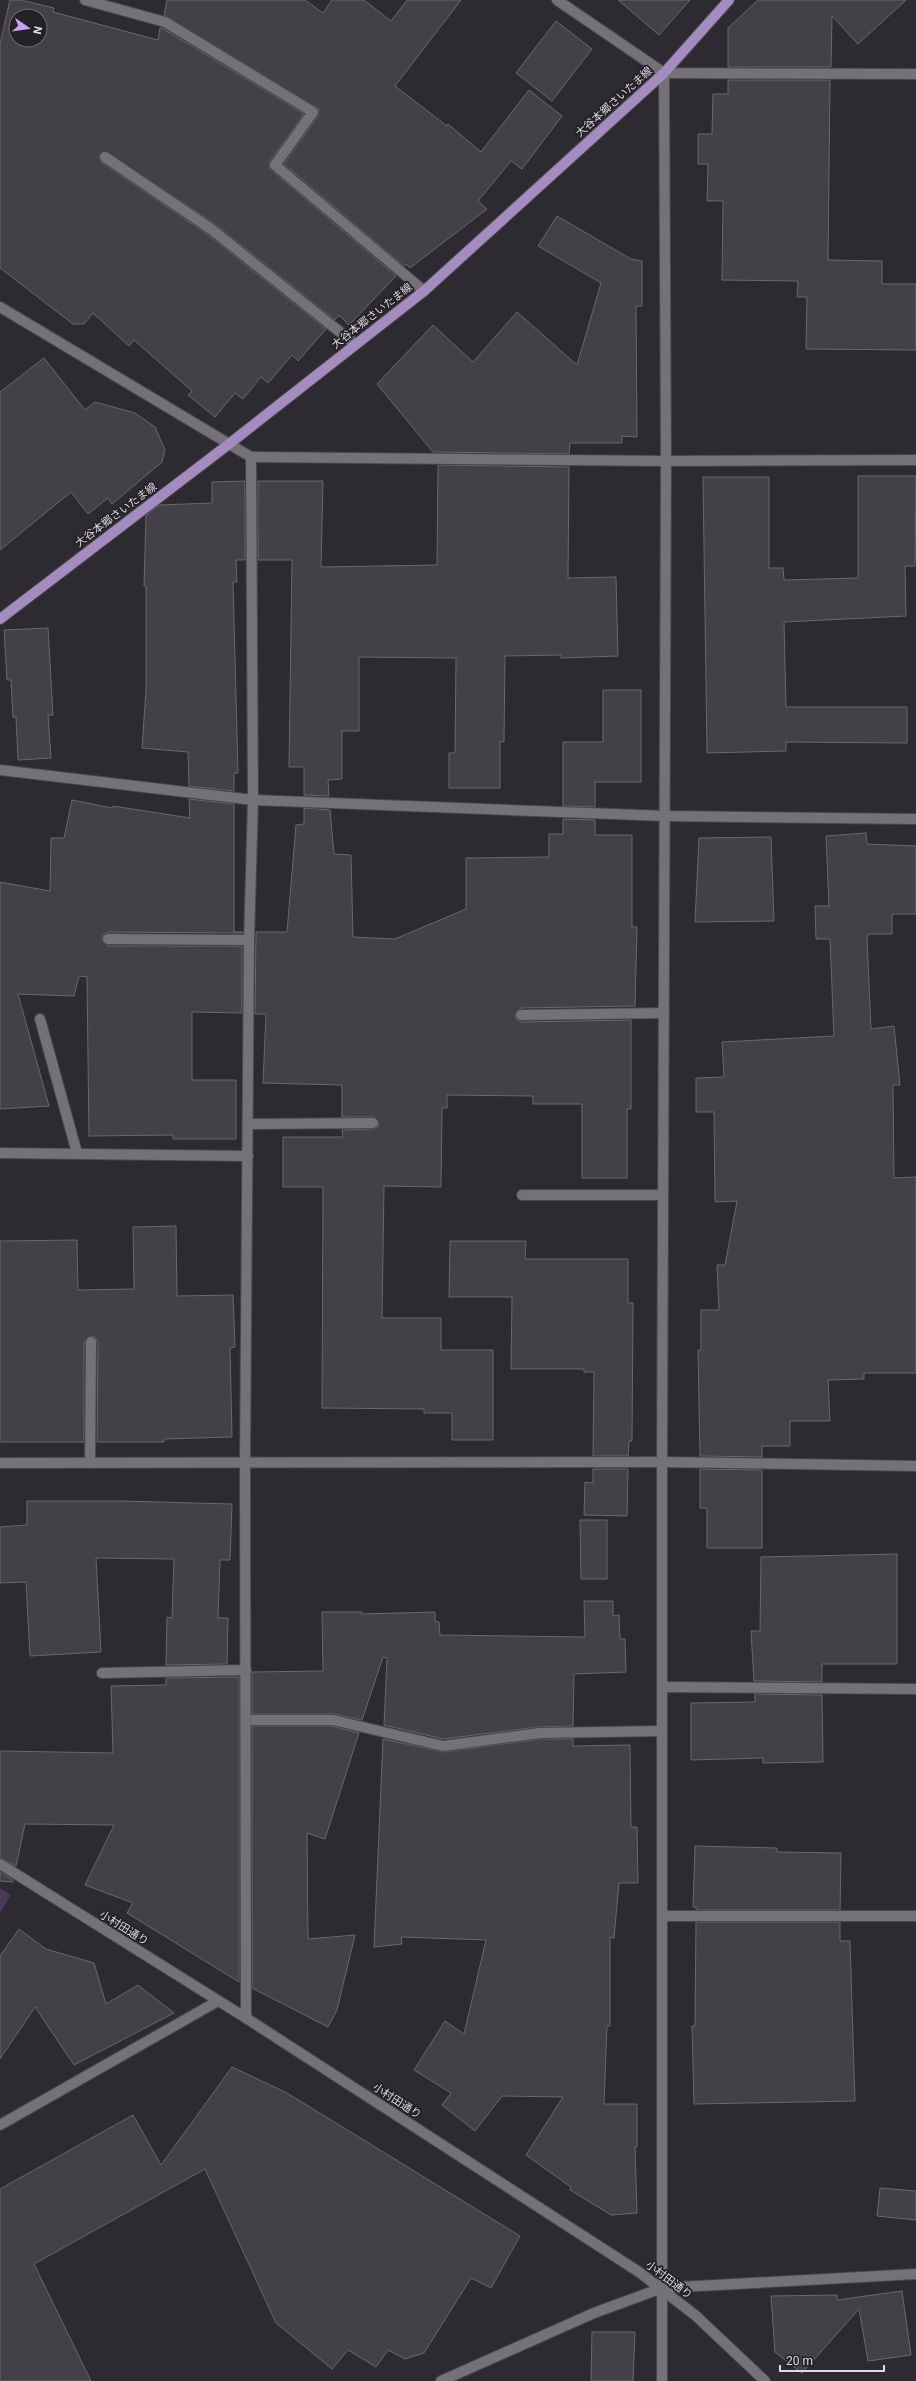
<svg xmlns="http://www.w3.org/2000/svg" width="916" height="2381" font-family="Roboto,'Noto Sans JP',sans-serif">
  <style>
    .green { fill: #483a58 }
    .building { fill: #434047; stroke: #6a676e; fill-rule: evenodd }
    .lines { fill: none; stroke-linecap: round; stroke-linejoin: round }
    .minor-casing { stroke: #4a474d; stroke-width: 12 }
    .major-casing { stroke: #4a474d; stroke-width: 12 }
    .minor { stroke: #747179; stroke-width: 10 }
    .major { stroke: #a48bc0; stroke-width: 10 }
    .labels { text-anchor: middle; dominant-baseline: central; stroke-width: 3.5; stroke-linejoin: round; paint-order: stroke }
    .street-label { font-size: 11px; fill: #dedce1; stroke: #242127 }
  </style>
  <rect width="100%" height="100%" fill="#2d2a31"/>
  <path class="green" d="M 0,1888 L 11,1895 L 0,1913 Z"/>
  <g class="building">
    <path d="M 10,0 L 21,0 L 54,8 L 53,12 L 158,40 L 160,28 L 162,28 L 304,114 L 270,161 L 269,168 L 396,276 L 349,325 L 339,315 L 335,320 L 215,224 L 105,151 L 99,156 L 101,162 L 207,234 L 326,329 L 298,361 L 292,355 L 268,383 L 261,377 L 243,399 L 235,393 L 215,417 L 188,395 L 192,391 L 134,340 L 129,346 L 93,313 L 84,324 L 73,324 L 0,268 L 0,44 ZM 16,16 L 40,16 L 40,40 L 16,40 Z"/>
    <path d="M 167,0 L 305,0 L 323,13 L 332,0 L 364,0 L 391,21 L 407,0 L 461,0 L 395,86 L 447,126 L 448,124 L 481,152 L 529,90 L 562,116 L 522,169 L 511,161 L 478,201 L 487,209 L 410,268 L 406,264 L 404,266 L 284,164 L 318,116 L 319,109 L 164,15 Z"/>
    <path d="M 618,0 L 690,0 L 659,35 Z"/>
    <path d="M 758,0 L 906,0 L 858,44 L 832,16 L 831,67 L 728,67 L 728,28 Z"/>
    <path d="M 556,21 L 592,49 L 552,101 L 516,73 Z"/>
    <path d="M 728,80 L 830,80 L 828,260 L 882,261 L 882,284 L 916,284 L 916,350 L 806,349 L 807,297 L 797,297 L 798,281 L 722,280 L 723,201 L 707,201 L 708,164 L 698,164 L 698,134 L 712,134 L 713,94 L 728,94 Z"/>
    <path d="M 557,216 L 631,259 L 642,261 L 642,306 L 636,306 L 637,437 L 622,436 L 622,443 L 570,443 L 569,454 L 433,452 L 377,384 L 433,325 L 473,362 L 517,312 L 577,365 L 601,283 L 538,246 Z"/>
    <path d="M 44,358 L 85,410 L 95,402 L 135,413 L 155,427 L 165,450 L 162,462 L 112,504 L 108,498 L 88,514 L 71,492 L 0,550 L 0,392 Z"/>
    <path d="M 438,465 L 569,467 L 568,578 L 616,577 L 618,656 L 561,658 L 561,655 L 505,656 L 504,742 L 500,741 L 500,788 L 449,788 L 449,753 L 455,753 L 456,658 L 359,657 L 359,731 L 342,731 L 342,779 L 328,780 L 329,796 L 304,795 L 304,767 L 289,767 L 292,560 L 258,560 L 258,481 L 323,481 L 321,567 L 437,565 Z"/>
    <path d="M 858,476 L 916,476 L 915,566 L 905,566 L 906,616 L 784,622 L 786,707 L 907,707 L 907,743 L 786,742 L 786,751 L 707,753 L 703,477 L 769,477 L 769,568 L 783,568 L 784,580 L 858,578 Z"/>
    <path d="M 245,481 L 245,560 L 236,560 L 237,582 L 233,582 L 238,773 L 234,773 L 234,791 L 189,786 L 188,752 L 142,748 L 146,690 L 146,586 L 144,586 L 146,516 L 159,505 L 212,503 L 212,482 Z"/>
    <path d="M 48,628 L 53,715 L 48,715 L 51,758 L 18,760 L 16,717 L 13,717 L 11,680 L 7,680 L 4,630 Z"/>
    <path d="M 603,690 L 641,690 L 641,782 L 595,782 L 595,807 L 563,806 L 563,742 L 603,742 Z"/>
    <path d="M 189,799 L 234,804 L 234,932 L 243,932 L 243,933 L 108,932 L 103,935 L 102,939 L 108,946 L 242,946 L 242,1013 L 192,1012 L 192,1080 L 236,1080 L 236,1139 L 173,1139 L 173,1135 L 89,1136 L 87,977 L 79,976 L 74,996 L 18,994 L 49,1106 L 0,1109 L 0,882 L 50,891 L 51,838 L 64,838 L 72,800 L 112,808 L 113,806 L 190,818 Z"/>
    <path d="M 304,808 L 330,810 L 334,854 L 351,855 L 353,937 L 395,939 L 466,909 L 466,858 L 549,857 L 549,834 L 563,834 L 563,819 L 595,820 L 595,835 L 632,835 L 632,927 L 637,927 L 635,1006 L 521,1008 L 515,1015 L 516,1019 L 521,1022 L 631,1020 L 631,1109 L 627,1109 L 627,1178 L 582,1178 L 582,1104 L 533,1104 L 533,1096 L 447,1095 L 447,1108 L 442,1108 L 441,1187 L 384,1186 L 382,1318 L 441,1318 L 441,1350 L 493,1350 L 493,1440 L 452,1440 L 452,1413 L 424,1413 L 424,1409 L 322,1408 L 323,1187 L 283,1187 L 283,1137 L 343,1137 L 342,1130 L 373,1129 L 378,1127 L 379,1123 L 373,1117 L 342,1117 L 342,1085 L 263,1083 L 266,1014 L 255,1014 L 256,932 L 287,932 L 296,825 L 304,824 Z"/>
    <path d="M 866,833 L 867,844 L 916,846 L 916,914 L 892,914 L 892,934 L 868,934 L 867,937 L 871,1029 L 894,1026 L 900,1085 L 893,1085 L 894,1178 L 916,1177 L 916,1373 L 864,1373 L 864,1379 L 828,1380 L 830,1421 L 790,1421 L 790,1446 L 762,1446 L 762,1457 L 700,1456 L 698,1350 L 701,1350 L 701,1310 L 719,1310 L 717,1265 L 725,1265 L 737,1201 L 715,1202 L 714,1112 L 696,1112 L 696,1078 L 724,1077 L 722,1042 L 834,1036 L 830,939 L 816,939 L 815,906 L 829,906 L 826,836 Z"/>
    <path d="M 771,837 L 774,921 L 695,922 L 699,838 Z"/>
    <path d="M 176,1226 L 177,1296 L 233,1295 L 235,1347 L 230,1348 L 232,1437 L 164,1439 L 164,1442 L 97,1442 L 98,1342 L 95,1337 L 91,1336 L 84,1342 L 84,1442 L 0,1442 L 0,1241 L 77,1240 L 78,1290 L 134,1289 L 133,1227 Z"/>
    <path d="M 450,1241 L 526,1241 L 525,1259 L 628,1259 L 628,1303 L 633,1303 L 632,1441 L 629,1441 L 628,1456 L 593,1456 L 594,1372 L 584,1372 L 584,1369 L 511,1369 L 512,1297 L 449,1297 Z"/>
    <path d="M 593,1469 L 628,1469 L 627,1516 L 584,1515 L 585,1482 L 593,1483 Z"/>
    <path d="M 700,1469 L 762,1470 L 762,1548 L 707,1548 L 707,1508 L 700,1508 Z"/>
    <path d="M 27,1501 L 121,1501 L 232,1504 L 230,1560 L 220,1560 L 218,1618 L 228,1618 L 227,1664 L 166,1665 L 167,1617 L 172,1618 L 174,1559 L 96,1558 L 101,1652 L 30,1656 L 26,1582 L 0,1583 L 0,1527 L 27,1525 Z"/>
    <path d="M 580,1520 L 607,1520 L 607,1579 L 581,1579 Z"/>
    <path d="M 897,1554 L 897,1664 L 822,1664 L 822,1682 L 754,1681 L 751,1631 L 760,1631 L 761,1557 Z"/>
    <path d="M 584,1601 L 613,1601 L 613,1616 L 619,1615 L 620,1639 L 625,1639 L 626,1672 L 574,1674 L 573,1726 L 539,1727 L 443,1739 L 384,1725 L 387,1658 L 383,1657 L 362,1720 L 333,1714 L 252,1714 L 252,1672 L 323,1671 L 322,1612 L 362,1612 L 362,1614 L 435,1612 L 435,1621 L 439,1622 L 440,1635 L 585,1637 Z"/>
    <path d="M 239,1677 L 239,1982 L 127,1913 L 133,1903 L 85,1885 L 114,1825 L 25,1824 L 16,1866 L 0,1858 L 0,1751 L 113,1753 L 111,1686 L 166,1685 L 166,1678 Z"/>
    <path d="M 755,1694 L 822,1695 L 823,1762 L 763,1763 L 763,1758 L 691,1760 L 691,1703 L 755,1702 Z"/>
    <path d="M 252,1726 L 332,1726 L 359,1733 L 325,1839 L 307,1833 L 308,1939 L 355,1935 L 337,2010 L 328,2027 L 252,1988 Z"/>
    <path d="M 383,1739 L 444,1752 L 540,1739 L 573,1739 L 573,1746 L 630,1745 L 631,1827 L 637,1827 L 638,1883 L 619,1883 L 614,1938 L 610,1937 L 610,2026 L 607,2026 L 604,2104 L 637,2104 L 637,2147 L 635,2147 L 637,2213 L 611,2215 L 570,2190 L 571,2187 L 526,2155 L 563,2097 L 502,2096 L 475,2131 L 442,2105 L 451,2093 L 414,2070 L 445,2021 L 464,2034 L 486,1940 L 401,1937 L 402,1944 L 374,1947 Z"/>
    <path d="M 695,1846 L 777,1848 L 777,1852 L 841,1853 L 840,1910 L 696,1910 L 696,1907 L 693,1907 Z"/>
    <path d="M 0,1872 L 13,1880 L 13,1882 L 0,1881 Z"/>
    <path d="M 696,1922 L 840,1922 L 840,1941 L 850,1941 L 855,2101 L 694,2104 L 692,2026 L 695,2026 Z"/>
    <path d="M 19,1929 L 46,1949 L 94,1963 L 106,2004 L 138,1985 L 174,2013 L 74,2065 L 35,2007 L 0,2059 L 0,1956 Z"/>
    <path d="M 232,2067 L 287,2093 L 520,2236 L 491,2288 L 471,2278 L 424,2353 L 405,2359 L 388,2350 L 376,2367 L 348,2350 L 332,2369 L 276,2323 L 205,2169 L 34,2264 L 91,2381 L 0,2381 L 0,2189 L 133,2115 L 161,2165 Z"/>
    <path d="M 880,2188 L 916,2191 L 916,2220 L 877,2216 Z"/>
    <path d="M 902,2291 L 911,2355 L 868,2361 L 859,2309 L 802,2373 L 775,2352 L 771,2296 L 837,2295 L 837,2300 Z"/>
    <path d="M 592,2332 L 635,2332 L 633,2381 L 591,2381 Z"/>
  </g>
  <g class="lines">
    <g class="minor-casing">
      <g id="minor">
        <path d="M 85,0 L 165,22 L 313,112 L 275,165 L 424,291"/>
        <path d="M 557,0 L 664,73 L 916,74"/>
        <path d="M 105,157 L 211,229 L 355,344"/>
        <path d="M 0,307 L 251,457 L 666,461 L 916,460"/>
        <path d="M 0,770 L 253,800 L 665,816 L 916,819"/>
        <path d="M 108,939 L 249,940"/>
        <path d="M 521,1015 L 664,1013"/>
        <path d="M 40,1019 L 77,1153"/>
        <path d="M 248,1124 L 373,1123"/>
        <path d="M 0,1153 L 248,1156"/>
        <path d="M 522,1195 L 663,1195"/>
        <path d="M 0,1463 L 662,1462 L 916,1466"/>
        <path d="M 90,1463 L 91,1342"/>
        <path d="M 102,1673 L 246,1670"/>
        <path d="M 662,1687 L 916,1689"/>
        <path d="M 246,1720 L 333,1720 L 443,1746 L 540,1733 L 662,1731"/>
        <path d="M 0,1864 L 246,2018 L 639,2272 L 695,2315 L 765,2381"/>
        <path d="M 662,1916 L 916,1916"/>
        <path d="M 246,2018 L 245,1461 L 249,940 L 253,800 L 251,457"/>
        <path d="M 0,2125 L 218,2001"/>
        <path d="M 441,2381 L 594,2313 L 662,2288 L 916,2274"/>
        <path d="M 662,2381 L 662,1462 L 666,461 L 664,73"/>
      </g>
    </g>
    <g class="major-casing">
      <path id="major" d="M 0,619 L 229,444 L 424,291 L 664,73 L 729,0"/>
    </g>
    <use href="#minor" class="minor"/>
    <use href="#major" class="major"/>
  </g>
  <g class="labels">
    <g class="street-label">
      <text transform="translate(614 102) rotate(-42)">大谷本郷さいたま線</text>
      <text transform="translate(372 316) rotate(-38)">大谷本郷さいたま線</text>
      <text transform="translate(116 515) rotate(-37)">大谷本郷さいたま線</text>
      <text transform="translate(124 1928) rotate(32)">小村田通り</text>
      <text transform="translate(397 2101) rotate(33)">小村田通り</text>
      <text transform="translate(669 2280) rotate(37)">小村田通り</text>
    </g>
  </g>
  <g transform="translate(28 28) rotate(103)"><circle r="19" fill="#242127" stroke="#6e6c71"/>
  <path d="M0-3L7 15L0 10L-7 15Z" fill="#c8a6ef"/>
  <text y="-6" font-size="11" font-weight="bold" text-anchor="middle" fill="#dedce1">N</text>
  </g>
  <path d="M780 2365v6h104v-6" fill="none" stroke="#dedce1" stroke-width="2"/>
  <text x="786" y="2365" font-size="12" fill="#dedce1" stroke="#242127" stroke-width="3" paint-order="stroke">20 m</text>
</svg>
